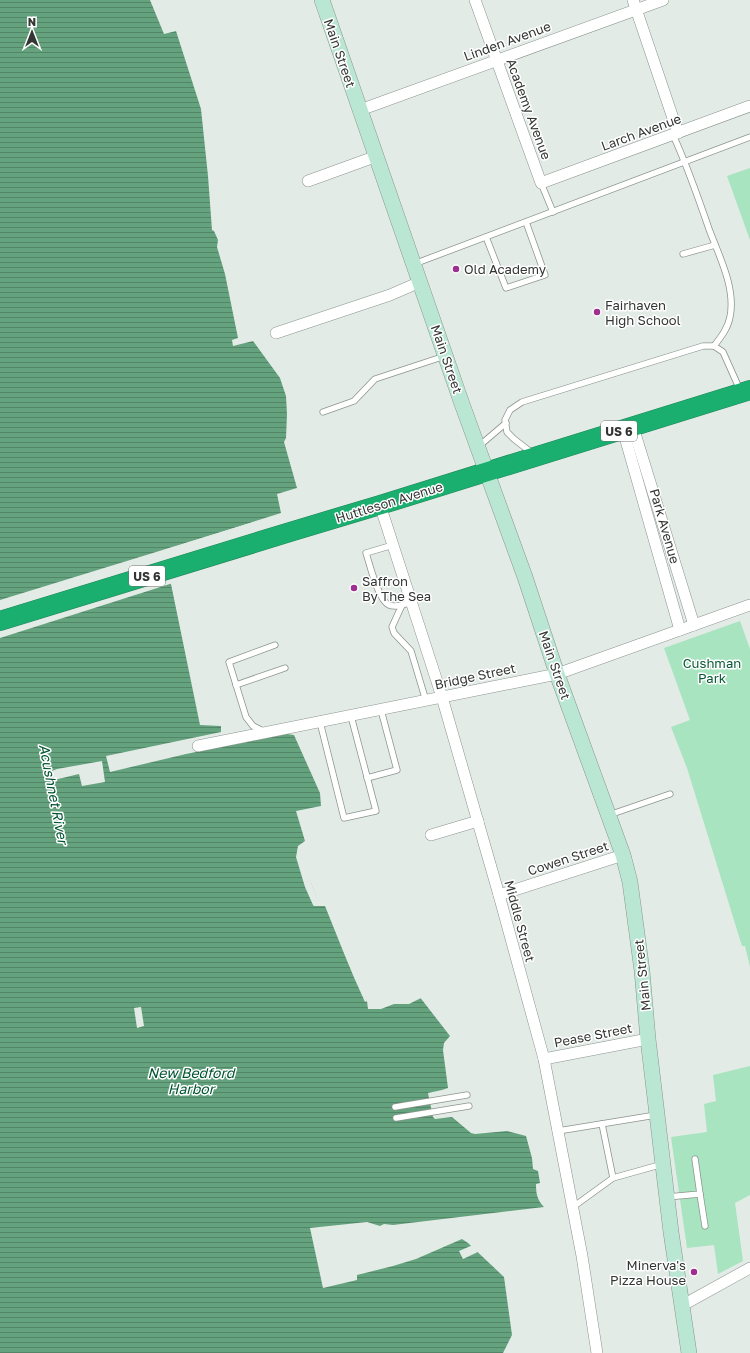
<svg xmlns="http://www.w3.org/2000/svg" width="750" height="1353" font-family="'Golos Text',sans-serif">
  <style>
    .green { fill: #a7e4bf }
    .water { fill: url(#water-rules) }
    .pier { fill: #e3ebe6 }
    .lines { fill: none; stroke-linecap: round; stroke-linejoin: round }
    .lane-casing { stroke: #8c948f; stroke-width: 7 }
    .street-casing { stroke: #8c948f; stroke-width: 12 }
    .secondary-casing { stroke: #8c948f; stroke-width: 16 }
    .highway-casing { stroke: #23855a; stroke-width: 20 }
    .lane { stroke: #fff; stroke-width: 5.5 }
    .street { stroke: #fff; stroke-width: 11 }
    .secondary { stroke: #bae7d4; stroke-width: 15 }
    .highway { stroke: #1aaf6f; stroke-width: 19 }
    .poi-dot { fill: #9c2f8f; stroke: #fff; stroke-width: 1.5 }
    .labels { text-anchor: middle; dominant-baseline: central; stroke-width: 3; stroke-linejoin: round; paint-order: stroke }
    .shield { fill: #fff; stroke: #707271; stroke-width: 1 }
    .shield-label { font-size: 12px; font-weight: bold; fill: #333634 }
    .street-label { font-size: 13px; fill: #333634; stroke: #fff }
    .poi-label { font-size: 13px; fill: #333634; stroke: #fff; text-anchor: start }
    .park-label { font-size: 13px; fill: #095936; stroke: #fff }
    .water-label { font-size: 14px; font-style: italic; fill: #005431; stroke: #fff }
  </style>
  <defs>
    <pattern id="water-rules" width="6" height="5" patternUnits="userSpaceOnUse"><rect width="6" height="5" fill="#64a37e"/><path d="M0 2.5h6" fill="none" stroke="#538668"/></pattern>
  </defs>
  <rect width="100%" height="100%" fill="#e3ebe6"/>
  <g class="green">
    <path d="M 750,168 L 750,240 L 727,176 Z"/>
    <path d="M 740,621 L 750,649 L 750,967 L 745,946 L 742,946 L 687,768 L 671,727 L 690,720 L 664,648 Z"/>
    <path d="M 750,1066 L 750,1195 L 735,1203 L 743,1261 L 718,1274 L 714,1245 L 687,1248 L 671,1137 L 707,1132 L 704,1104 L 716,1101 L 713,1075 Z"/>
  </g>
  <path class="water" d="M 0,0 L 150,0 L 164,34 L 176,31 L 201,109 L 208,176 L 212,230 L 214,231 L 218,240 L 217,247 L 225,274 L 238,338 L 232,340 L 233,346 L 253,341 L 280,378 L 286,396 L 287,414 L 286,438 L 284,442 L 297,488 L 277,494 L 281,513 L 164,550 L 200,725 L 221,726 L 221,732 L 106,756 L 110,772 L 186,754 L 287,734 L 294,735 L 320,793 L 321,806 L 296,811 L 305,841 L 301,848 L 302,858 L 319,905 L 325,906 C 338,938 350,970 365,1002 L 367,1001 L 369,1003 L 419,996 L 450,1036 L 444,1043 L 443,1050 L 448,1088 L 442,1090 L 428,1093 L 433,1117 L 435,1119 L 452,1117 L 471,1133 L 475,1134 L 507,1131 L 526,1136 L 532,1158 L 533,1169 L 538,1171 L 540,1183 L 536,1184 C 536,1193 537,1200 544,1207 L 393,1225 L 384,1224 L 380,1226 L 367,1222 L 310,1228 L 323,1288 L 357,1280 L 357,1275 L 393,1266 L 416,1259 L 462,1239 L 468,1243 L 504,1277 L 512,1335 L 503,1353 L 0,1353 Z"/>
  <g class="pier">
    <path d="M 283,513 L 281,515 L 166,551 L 173,583 L 0,638 L 0,600 Z"/>
    <path d="M 102,761 L 105,782 L 82,786 L 79,774 L 54,780 L 52,771 L 57,769 Z"/>
    <path d="M 305,841 L 305,845 L 303,849 L 304,858 L 312,885 L 318,901 L 320,903 L 323,903 L 325,906 L 314,906 L 313,905 L 305,887 L 296,857 L 298,846 Z"/>
    <path d="M 419,994 L 423,997 L 409,1004 L 394,1004 L 381,1009 L 368,1009 L 367,1001 L 369,1000 L 377,1001 L 390,997 Z"/>
    <path d="M 141,1007 L 144,1026 L 137,1028 L 134,1008 Z"/>
    <path d="M 473,1245 L 478,1252 L 463,1259 L 459,1251 Z"/>
  </g>
  <g class="lines">
    <g class="lane-casing">
      <g id="lane">
        <path d="M 673,135 C 687,165 698,197 709,229 C 719,256 736,288 730,317 C 728,328 721,337 714,346"/>
        <path d="M 541,183 L 553,212"/>
        <path d="M 486,237 L 506,288 L 545,275 L 526,222"/>
        <path d="M 683,254 L 715,245"/>
        <path d="M 414,264 L 750,137"/>
        <path d="M 323,412 L 354,401 L 375,379 L 445,356"/>
        <path d="M 479,446 L 506,423"/>
        <path d="M 532,453 L 514,439 L 507,432 L 505,420 L 510,410 L 522,402 L 703,346 L 714,346 L 723,352 L 740,390"/>
        <path d="M 393,545 L 366,553 C 370,565 378,600 389,605 C 396,608 405,604 411,602"/>
        <path d="M 402,605 L 392,627 L 394,633 L 411,651 L 426,701"/>
        <path d="M 236,685 L 285,668"/>
        <path d="M 320,722 L 344,818 L 376,811 L 351,716"/>
        <path d="M 263,731 L 253,726 L 246,717 L 229,662 L 275,645"/>
        <path d="M 367,778 L 397,770 L 381,710"/>
        <path d="M 609,815 L 670,794"/>
        <path d="M 395,1107 L 467,1095"/>
        <path d="M 396,1118 L 469,1106"/>
        <path d="M 602,1124 L 613,1178"/>
        <path d="M 558,1131 L 656,1115"/>
        <path d="M 700,1194 L 705,1226"/>
        <path d="M 667,1197 L 700,1194 L 695,1159"/>
        <path d="M 573,1207 L 613,1178 L 663,1164"/>
      </g>
    </g>
    <g class="street-casing">
      <g id="street">
        <path d="M 475,0 L 541,183 L 750,106"/>
        <path d="M 633,0 L 678,133"/>
        <path d="M 360,110 L 663,0"/>
        <path d="M 308,181 L 377,156"/>
        <path d="M 276,333 L 390,295 L 420,282"/>
        <path d="M 633,427 L 694,625"/>
        <path d="M 623,430 L 680,630"/>
        <path d="M 380,505 L 442,697 L 499,895 L 544,1059 L 582,1256 L 597,1353"/>
        <path d="M 198,746 L 557,674 L 750,605"/>
        <path d="M 431,835 L 478,821"/>
        <path d="M 499,895 L 623,855"/>
        <path d="M 544,1059 L 648,1039"/>
        <path d="M 683,1305 L 750,1268"/>
      </g>
    </g>
    <g class="secondary-casing">
      <path id="secondary" d="M 322,0 L 462,404 L 525,577 L 557,674 L 623,855 L 630,882 L 642,971 L 648,1039 L 671,1232 L 689,1353"/>
    </g>
    <g class="highway-casing">
      <path id="highway" d="M 0,621 L 290,532 L 380,505 L 750,390"/>
    </g>
    <use href="#lane" class="lane"/>
    <use href="#street" class="street"/>
    <use href="#secondary" class="secondary"/>
    <use href="#highway" class="highway"/>
  </g>
  <g class="poi-dot">
    <circle cx="456" cy="269" r="4"/>
    <circle cx="597" cy="312" r="4"/>
    <circle cx="354" cy="588" r="4"/>
    <circle cx="694" cy="1272" r="4"/>
  </g>
  <g class="labels">
    <g class="shield">
      <rect x="601" y="421" width="36" height="20" rx="3"/>
      <rect x="129" y="566" width="36" height="20" rx="3"/>
    </g>
    <g class="shield-label">
      <text x="619" y="431">US 6</text>
      <text x="147" y="576">US 6</text>
    </g>
    <g class="street-label">
      <text transform="translate(507 41) rotate(-20)">Linden Avenue</text>
      <text transform="translate(340 53) rotate(71)">Main Street</text>
      <text transform="translate(529 109) rotate(70)">Academy Avenue</text>
      <text transform="translate(641 132) rotate(-20)">Larch Avenue</text>
      <text transform="translate(447 359) rotate(71)">Main Street</text>
      <text transform="translate(389 502) rotate(-17)">Huttleson Avenue</text>
      <text transform="translate(665 526) rotate(74)">Park Avenue</text>
      <text transform="translate(555 665) rotate(71)">Main Street</text>
      <text transform="translate(475 676) rotate(-12)">Bridge Street</text>
      <text transform="translate(568 858) rotate(-18)">Cowen Street</text>
      <text transform="translate(520 921) rotate(75)">Middle Street</text>
      <text transform="translate(642 975) rotate(-96)">Main Street</text>
      <text transform="translate(593 1035) rotate(-11)">Pease Street</text>
    </g>
    <g class="poi-label">
      <text x="464" y="269">Old Academy</text>
      <text x="605" y="305">Fairhaven<tspan x="605" dy="15">High School</tspan></text>
      <text x="362" y="581">Saffron<tspan x="362" dy="15">By The Sea</tspan></text>
      <text x="686" y="1265" text-anchor="end">Minerva's<tspan x="686" dy="15">Pizza House</tspan></text>
    </g>
    <g class="park-label">
      <text x="712" y="663">Cushman<tspan x="712" dy="15">Park</tspan></text>
    </g>
    <g class="water-label">
      <text transform="translate(54 794) rotate(79)">Acushnet River</text>
      <text x="191" y="1072">New Bedford<tspan x="191" dy="16">Harbor</tspan></text>
    </g>
  </g>
  <g transform="translate(32 32)" stroke="#ffffff" stroke-width="3" paint-order="stroke">
  <path d="M0-3L7 15L0 10L-7 15Z" fill="#333634"/>
  <text y="-6" font-size="11" font-weight="bold" text-anchor="middle" fill="#333634">N</text>
  </g>
</svg>
